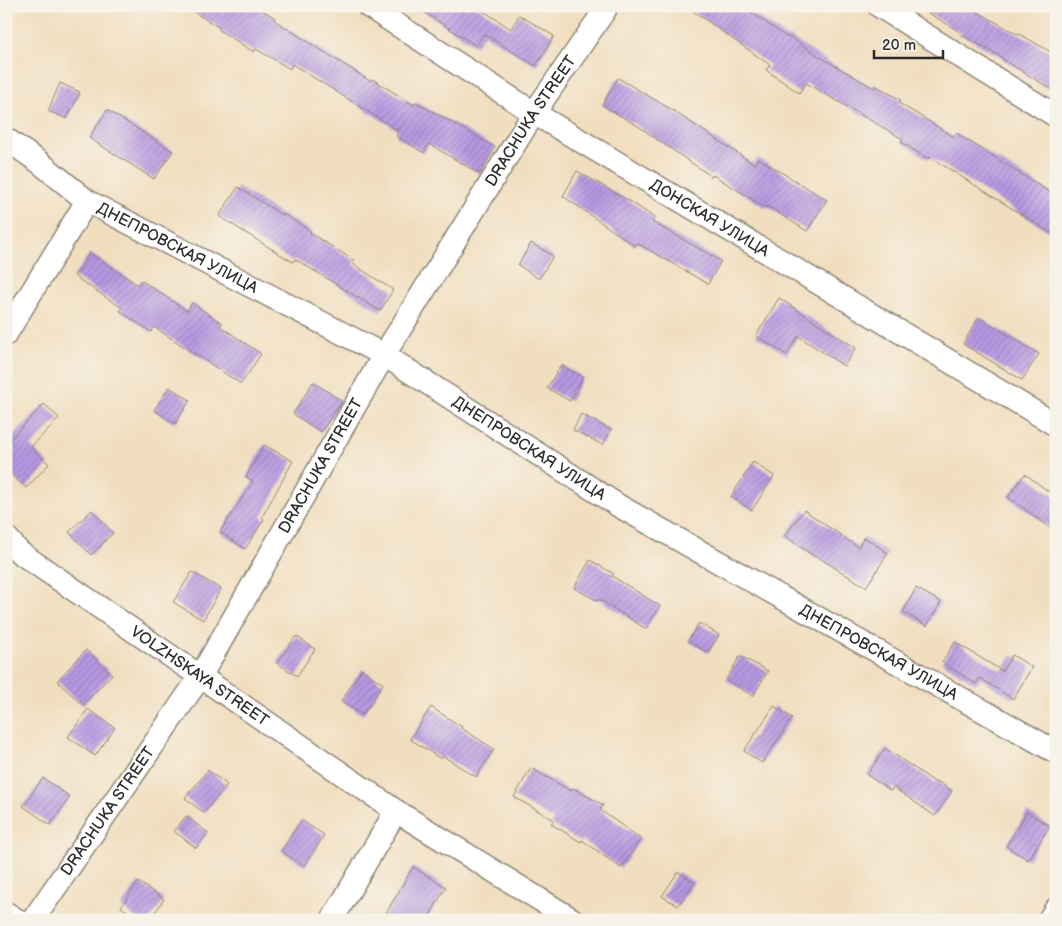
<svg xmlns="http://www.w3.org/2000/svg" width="1062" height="926" font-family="'Balsamiq Sans',sans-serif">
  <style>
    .building { fill: url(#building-hatch) }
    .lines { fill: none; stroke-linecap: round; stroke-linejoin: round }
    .street-casing { stroke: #8e8475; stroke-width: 25 }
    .street { stroke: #fff; stroke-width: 22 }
    .labels { text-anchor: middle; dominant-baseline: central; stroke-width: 4; stroke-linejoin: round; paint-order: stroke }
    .street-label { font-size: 16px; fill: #2b2b2b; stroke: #f7f3e8 }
  </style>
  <defs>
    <pattern id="building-hatch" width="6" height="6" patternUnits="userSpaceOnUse" patternTransform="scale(1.25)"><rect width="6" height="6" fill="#b799e3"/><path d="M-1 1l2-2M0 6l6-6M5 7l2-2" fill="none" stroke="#957db8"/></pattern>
  </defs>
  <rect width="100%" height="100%" fill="#f7f3e8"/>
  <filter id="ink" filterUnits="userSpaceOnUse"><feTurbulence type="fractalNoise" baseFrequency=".02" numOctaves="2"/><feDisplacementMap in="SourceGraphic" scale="10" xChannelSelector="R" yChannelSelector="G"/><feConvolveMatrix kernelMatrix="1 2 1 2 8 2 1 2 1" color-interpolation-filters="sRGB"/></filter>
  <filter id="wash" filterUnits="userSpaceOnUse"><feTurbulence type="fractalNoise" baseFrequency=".0096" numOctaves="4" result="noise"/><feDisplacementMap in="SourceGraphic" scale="20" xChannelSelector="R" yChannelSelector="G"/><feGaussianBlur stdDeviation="1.12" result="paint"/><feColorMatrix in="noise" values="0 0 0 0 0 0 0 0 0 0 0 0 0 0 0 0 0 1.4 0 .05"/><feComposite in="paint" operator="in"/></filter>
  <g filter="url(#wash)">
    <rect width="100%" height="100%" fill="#f1debf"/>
    <g id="blocks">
      <g class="building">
        <path d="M 184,6 L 256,6 L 275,18 L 274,20 L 370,81 L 372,79 L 414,105 L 416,102 L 495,147 L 480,174 L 429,144 L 424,153 L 396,136 L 399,131 L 292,64 L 290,69 L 256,49 L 254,52 L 219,30 L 220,28 Z"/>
        <path d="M 415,6 L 476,6 L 511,29 L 519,15 L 554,36 L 536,66 L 484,34 L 476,46 Z"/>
        <path d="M 686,6 L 742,6 L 788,38 L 789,36 L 820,57 L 874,88 L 875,85 L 901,100 L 899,103 L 954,137 L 956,133 L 1056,196 L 1056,236 L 930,157 L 928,159 L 901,142 L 903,139 L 806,83 L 799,93 L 766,70 L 770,65 Z"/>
        <path d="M 917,6 L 967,6 L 1017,34 L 1018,33 L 1056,55 L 1056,92 L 1002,59 L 1003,58 L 960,34 L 960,32 Z"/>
        <path d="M 618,78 L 669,108 L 754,164 L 758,158 L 827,200 L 807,231 L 767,206 L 766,208 L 713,175 L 712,177 L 638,126 L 602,105 Z"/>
        <path d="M 60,83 L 80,92 L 67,119 L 48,111 Z"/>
        <path d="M 107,110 L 173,151 L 154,179 L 89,138 Z"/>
        <path d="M 577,171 L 631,202 L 655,218 L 652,222 L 721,261 L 708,284 L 637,243 L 635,246 L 563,196 Z"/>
        <path d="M 238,187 L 282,215 L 283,214 L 311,231 L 310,233 L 355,261 L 353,264 L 393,290 L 380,311 L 295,259 L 293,262 L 265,245 L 219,216 Z"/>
        <path d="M 531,243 L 553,256 L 539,279 L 518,265 Z"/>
        <path d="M 90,253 L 138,285 L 141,280 L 187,311 L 192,303 L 222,323 L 220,326 L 261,354 L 241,384 L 154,327 L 151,332 L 120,311 L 122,308 L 74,276 Z"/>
        <path d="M 779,298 L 856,348 L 844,366 L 798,336 L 787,355 L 756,336 Z"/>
        <path d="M 979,317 L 1039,354 L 1022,380 L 963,344 Z"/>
        <path d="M 561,365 L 583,377 L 570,401 L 547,388 Z"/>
        <path d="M 313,382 L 342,401 L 321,432 L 293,414 Z"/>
        <path d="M 169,387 L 190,400 L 175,424 L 154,410 Z"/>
        <path d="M 44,404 L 59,418 L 31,447 L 49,464 L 26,488 L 6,470 L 6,444 Z"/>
        <path d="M 581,414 L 611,430 L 603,445 L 573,430 Z"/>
        <path d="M 264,445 L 293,461 L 262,517 L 264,519 L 245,549 L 220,532 L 253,481 L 246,477 Z"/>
        <path d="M 753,462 L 774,476 L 752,510 L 731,497 Z"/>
        <path d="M 1025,474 L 1056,497 L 1056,532 L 1008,497 Z"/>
        <path d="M 92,510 L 113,533 L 91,555 L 69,532 Z"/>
        <path d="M 804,510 L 858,547 L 864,537 L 888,553 L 866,587 L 816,556 L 815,557 L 785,536 Z"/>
        <path d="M 590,560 L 614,574 L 612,576 L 660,606 L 646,629 L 599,599 L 598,601 L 574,588 Z"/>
        <path d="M 192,572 L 221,589 L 203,620 L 173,602 Z"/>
        <path d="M 916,588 L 941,602 L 927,626 L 903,612 Z"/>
        <path d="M 699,623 L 719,635 L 708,653 L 688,641 Z"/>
        <path d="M 296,636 L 315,649 L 297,676 L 277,663 Z"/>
        <path d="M 955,642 L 1002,671 L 1012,655 L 1032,667 L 1013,699 L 980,678 L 976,684 L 942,662 Z"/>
        <path d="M 86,650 L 112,674 L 83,705 L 57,681 Z"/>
        <path d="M 740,656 L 768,671 L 753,696 L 726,680 Z"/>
        <path d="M 362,669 L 383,684 L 363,715 L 341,701 Z"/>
        <path d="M 774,706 L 792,718 L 762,763 L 744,751 Z"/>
        <path d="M 431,707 L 462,727 L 461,728 L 494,749 L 476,777 L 443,756 L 441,759 L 410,739 Z"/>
        <path d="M 88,709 L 115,728 L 95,756 L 68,737 Z"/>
        <path d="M 885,748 L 936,783 L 937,781 L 952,791 L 935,816 L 893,787 L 891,791 L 867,775 Z"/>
        <path d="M 531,768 L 571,791 L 573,788 L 603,805 L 600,810 L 641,839 L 621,868 L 582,840 L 581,842 L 551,824 L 554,820 L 514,797 Z"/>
        <path d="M 208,770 L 227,785 L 204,813 L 185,798 Z"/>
        <path d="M 43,778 L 70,797 L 50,825 L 23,806 Z"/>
        <path d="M 1027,812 L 1050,826 L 1028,860 L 1006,846 Z"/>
        <path d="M 186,816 L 208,833 L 196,848 L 174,831 Z"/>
        <path d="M 301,820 L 324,835 L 305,866 L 281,851 Z"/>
        <path d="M 413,867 L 446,887 L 427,920 L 382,920 Z"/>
        <path d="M 678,872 L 694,882 L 678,906 L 662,896 Z"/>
        <path d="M 138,882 L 164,899 L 150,920 L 139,920 L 121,907 Z"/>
      </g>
    </g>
  </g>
  <g filter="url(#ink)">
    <use href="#blocks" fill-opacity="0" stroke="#8e8475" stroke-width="1"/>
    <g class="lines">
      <g class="street-casing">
        <g id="street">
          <path id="s1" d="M 368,6 L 534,113 L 1056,425"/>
          <path d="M 879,6 L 1056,116"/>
          <path id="s2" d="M 6,139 L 39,162 L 87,201 L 384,355 L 619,506 L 1056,752"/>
          <path d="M 6,334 L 87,201"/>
          <path id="s3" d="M 6,537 L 19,552 L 396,811 L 573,920"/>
          <path d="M 6,913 L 17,920"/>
          <path id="s4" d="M 33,920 L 200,677 L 384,355 L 534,113 L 605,10"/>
          <path d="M 332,920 L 396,811"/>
          <path d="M 1049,920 L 1056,909"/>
        </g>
      </g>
      <use href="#street" class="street"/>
    </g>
  </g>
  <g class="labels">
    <g class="street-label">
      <text stroke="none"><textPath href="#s4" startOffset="942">DRACHUKA STREET</textPath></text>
      <text stroke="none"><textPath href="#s1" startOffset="402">ДОНСКАЯ УЛИЦА</textPath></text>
      <text stroke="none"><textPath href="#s2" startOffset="204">ДНЕПРОВСКАЯ УЛИЦА</textPath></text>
      <text stroke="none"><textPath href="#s2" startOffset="609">ДНЕПРОВСКАЯ УЛИЦА</textPath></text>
      <text stroke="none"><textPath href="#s4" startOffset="538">DRACHUKA STREET</textPath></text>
      <text stroke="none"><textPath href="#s2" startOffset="1014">ДНЕПРОВСКАЯ УЛИЦА</textPath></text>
      <text stroke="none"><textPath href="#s3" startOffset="239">VOLZHSKAYA STREET</textPath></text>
      <text stroke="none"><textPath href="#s4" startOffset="132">DRACHUKA STREET</textPath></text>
    </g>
  </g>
  <rect width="1062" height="926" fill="none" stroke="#f7f3e8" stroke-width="25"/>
  <path d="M874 50v8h69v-8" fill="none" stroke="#2b2b2b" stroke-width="2.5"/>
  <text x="882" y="50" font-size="15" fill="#2b2b2b" stroke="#f7f3e8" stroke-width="4" paint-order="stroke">20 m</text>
</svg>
